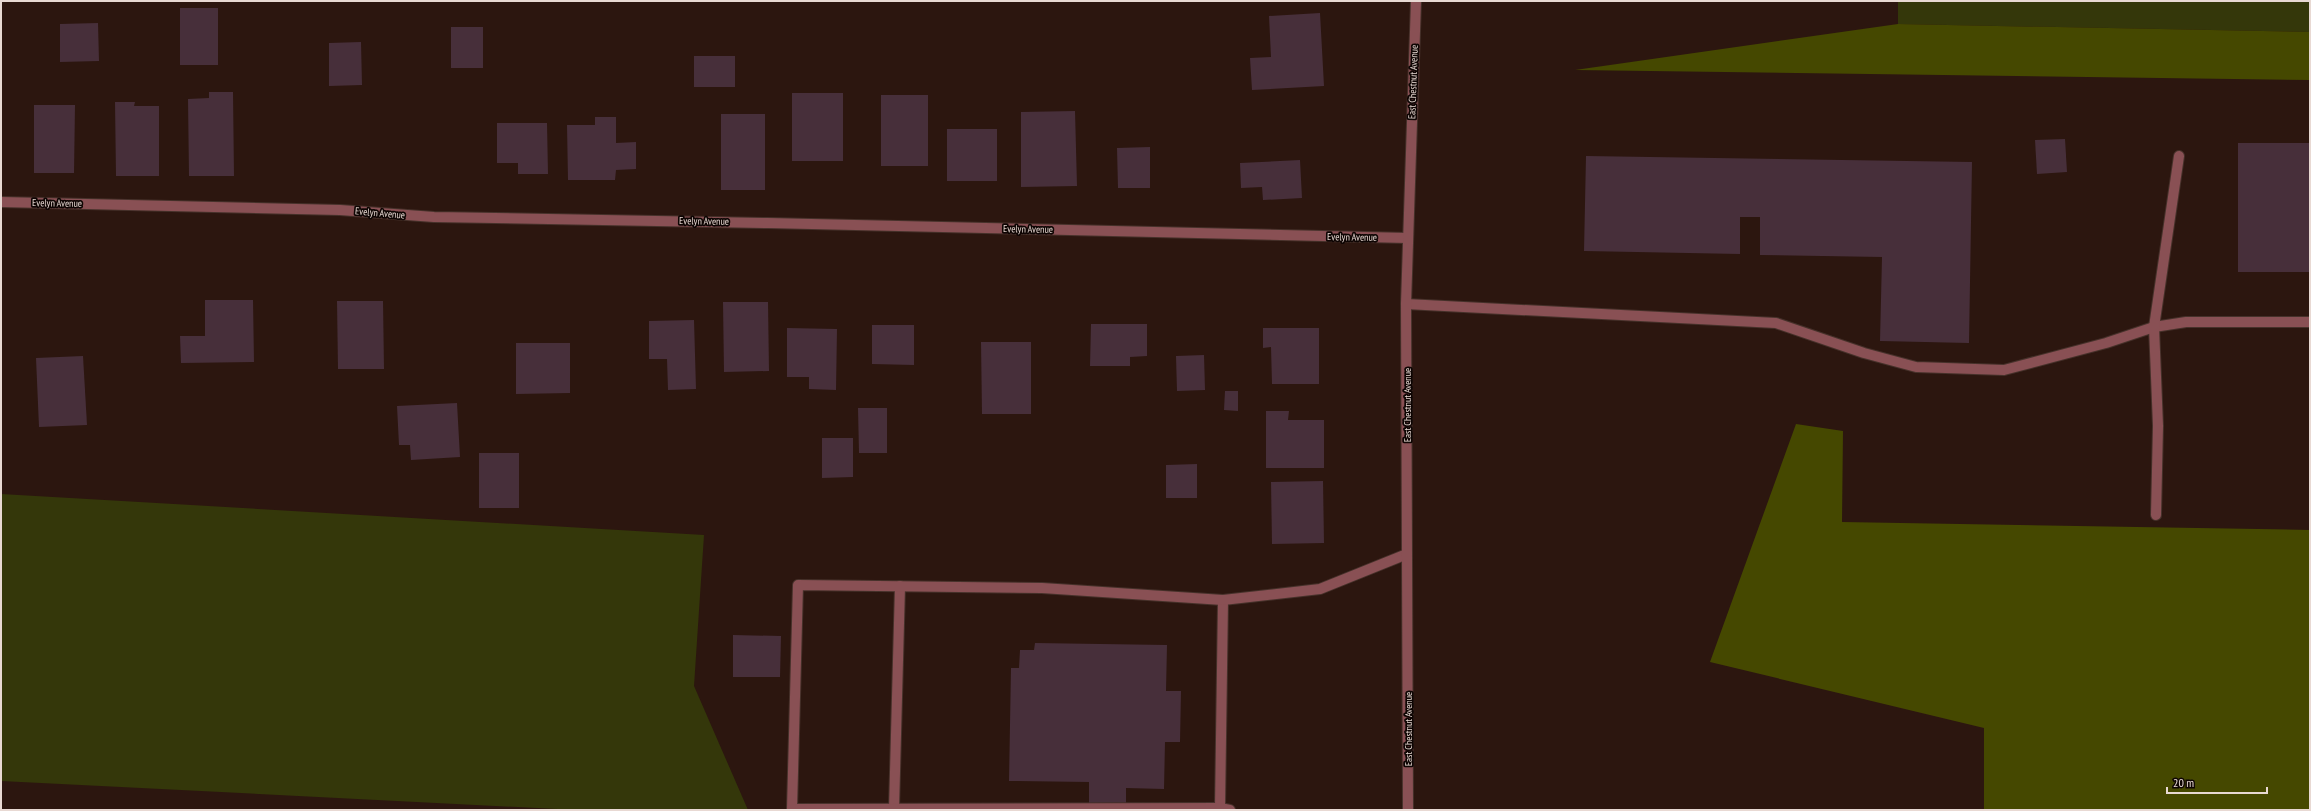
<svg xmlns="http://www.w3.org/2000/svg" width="2311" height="811" font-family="'PT Sans Narrow',sans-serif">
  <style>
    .green { fill: #34370a }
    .forest { fill: #454800 }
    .building { fill: #472f3a }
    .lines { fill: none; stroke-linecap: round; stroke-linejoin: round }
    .minor-casing { stroke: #46312a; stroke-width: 12 }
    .minor { stroke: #895054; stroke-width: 10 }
    .labels { text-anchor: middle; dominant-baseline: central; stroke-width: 3.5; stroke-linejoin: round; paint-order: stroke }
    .street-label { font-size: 10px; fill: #e8d9d3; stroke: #0e0503 }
  </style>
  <rect width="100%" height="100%" fill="#2c160f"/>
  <g class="green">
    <path d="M 1898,1 L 2310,1 L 2310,32 L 1898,24 Z"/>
    <path d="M 1,494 L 704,535 L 694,686 L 748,810 L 577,810 L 1,781 Z"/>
  </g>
  <g class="forest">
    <path d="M 1898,24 L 2310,32 L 2310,80 L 1575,70 Z"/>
    <path d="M 1796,424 L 1843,431 L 1842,522 L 2310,530 L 2310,810 L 1984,810 L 1984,728 L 1710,662 Z"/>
  </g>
  <g class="building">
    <rect x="180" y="8" width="38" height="57"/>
    <path d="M 1320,13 L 1324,86 L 1252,90 L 1250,58 L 1271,57 L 1269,16 Z"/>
    <path d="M 98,23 L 99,61 L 60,62 L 60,24 Z"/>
    <rect x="451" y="27" width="32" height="41"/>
    <path d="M 361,42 L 362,85 L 329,86 L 329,43 Z"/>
    <rect x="694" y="56" width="41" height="31"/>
    <path d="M 209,92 L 233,92 L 234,176 L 189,176 L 188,99 L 209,98 Z"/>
    <rect x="792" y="93" width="51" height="68"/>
    <rect x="881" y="95" width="47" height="71"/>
    <path d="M 115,102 L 135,102 L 134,106 L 159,106 L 159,176 L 116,176 Z"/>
    <path d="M 34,105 L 75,105 L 74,173 L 34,173 Z"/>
    <path d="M 1075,111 L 1077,186 L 1021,187 L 1021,112 Z"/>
    <rect x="721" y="114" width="44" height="76"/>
    <path d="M 595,117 L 616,117 L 616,143 L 636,142 L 636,169 L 616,170 L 615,180 L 568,180 L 567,125 L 595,125 Z"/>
    <path d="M 497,123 L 547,123 L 548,174 L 518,174 L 518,163 L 497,163 Z"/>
    <rect x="947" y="129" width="50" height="52"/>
    <path d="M 2065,139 L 2067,172 L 2037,174 L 2035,140 Z"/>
    <rect x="2238" y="143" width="72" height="129"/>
    <path d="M 1150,147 L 1150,188 L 1118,188 L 1117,148 Z"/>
    <path d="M 1586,156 L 1972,162 L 1969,343 L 1880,341 L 1882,257 L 1760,255 L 1760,217 L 1740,217 L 1740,254 L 1584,251 Z"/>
    <path d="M 1300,160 L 1302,198 L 1263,200 L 1262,187 L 1241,188 L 1240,163 Z"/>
    <path d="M 205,300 L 253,300 L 254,362 L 181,363 L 180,336 L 205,336 Z"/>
    <path d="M 337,301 L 383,301 L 384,369 L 338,369 Z"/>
    <path d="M 723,302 L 768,302 L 769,371 L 724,372 Z"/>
    <path d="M 694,320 L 696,389 L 668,390 L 667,359 L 649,359 L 649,321 Z"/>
    <path d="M 1091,324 L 1147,324 L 1147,356 L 1130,357 L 1130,366 L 1090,366 Z"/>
    <path d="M 872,325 L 914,325 L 914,365 L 872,364 Z"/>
    <path d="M 787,328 L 837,329 L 836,390 L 809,389 L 809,377 L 787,377 Z"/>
    <path d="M 1263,328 L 1319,328 L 1319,384 L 1272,384 L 1271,347 L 1263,348 Z"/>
    <path d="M 981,342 L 1031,342 L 1031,414 L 982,414 Z"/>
    <path d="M 516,343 L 570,343 L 570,393 L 516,394 Z"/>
    <path d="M 1204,355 L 1205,390 L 1177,391 L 1176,356 Z"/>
    <path d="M 83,356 L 87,425 L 39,427 L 36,358 Z"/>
    <path d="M 1225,391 L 1238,391 L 1238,411 L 1224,410 Z"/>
    <path d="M 457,403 L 460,457 L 411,460 L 410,445 L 399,445 L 397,406 Z"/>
    <path d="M 858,408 L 887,408 L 887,453 L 859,453 Z"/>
    <path d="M 1266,411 L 1289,411 L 1288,420 L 1324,420 L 1324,468 L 1266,468 Z"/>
    <path d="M 822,438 L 853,438 L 853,477 L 822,478 Z"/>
    <rect x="479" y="453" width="40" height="55"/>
    <path d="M 1197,464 L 1197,498 L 1166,498 L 1166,465 Z"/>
    <path d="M 1323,481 L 1324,543 L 1272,544 L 1271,482 Z"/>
    <path d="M 733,635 L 781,636 L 780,677 L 733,677 Z"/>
    <path d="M 1035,643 L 1167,645 L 1166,691 L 1181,691 L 1180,742 L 1165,742 L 1164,789 L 1126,788 L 1126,804 L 1089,803 L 1089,782 L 1009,781 L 1011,668 L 1019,668 L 1020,650 L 1034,650 Z"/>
  </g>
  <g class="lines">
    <g class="minor-casing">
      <g id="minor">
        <path d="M 1,202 L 340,210 L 434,217 L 768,223 L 1408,238"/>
        <path d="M 1406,304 L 1776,323 L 1864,353 L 1916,367 L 2004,370 L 2106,343 L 2154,327 L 2186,322 L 2310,322"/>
        <path d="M 2156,515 L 2158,426 L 2154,327 L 2179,156"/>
        <path d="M 1220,808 L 1223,600"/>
        <path d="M 894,809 L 900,586"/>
        <path d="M 1230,810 L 1220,808 L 792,809 L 798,585 L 1042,588 L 1223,600 L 1320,589 L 1407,554"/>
        <path d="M 1408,810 L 1406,304 L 1416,1"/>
      </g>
    </g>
    <use href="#minor" class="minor"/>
  </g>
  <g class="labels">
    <g class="street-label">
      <text transform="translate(1413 82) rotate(-88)">East Chestnut Avenue</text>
      <text transform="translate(57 203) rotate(1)">Evelyn Avenue</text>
      <text transform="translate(380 213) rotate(5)">Evelyn Avenue</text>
      <text transform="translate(704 221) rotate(1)">Evelyn Avenue</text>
      <text transform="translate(1028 229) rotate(1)">Evelyn Avenue</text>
      <text transform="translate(1352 237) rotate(1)">Evelyn Avenue</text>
      <text transform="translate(1407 405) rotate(-90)">East Chestnut Avenue</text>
      <text transform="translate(1408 729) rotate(-90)">East Chestnut Avenue</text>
    </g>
  </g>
  <rect width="2311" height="811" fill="none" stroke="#e8d9d3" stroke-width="4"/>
  <path d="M2167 787v6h100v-6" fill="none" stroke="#e8d9d3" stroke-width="2"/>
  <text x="2173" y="787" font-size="12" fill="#e8d9d3" stroke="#0e0503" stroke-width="3" paint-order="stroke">20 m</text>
</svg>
